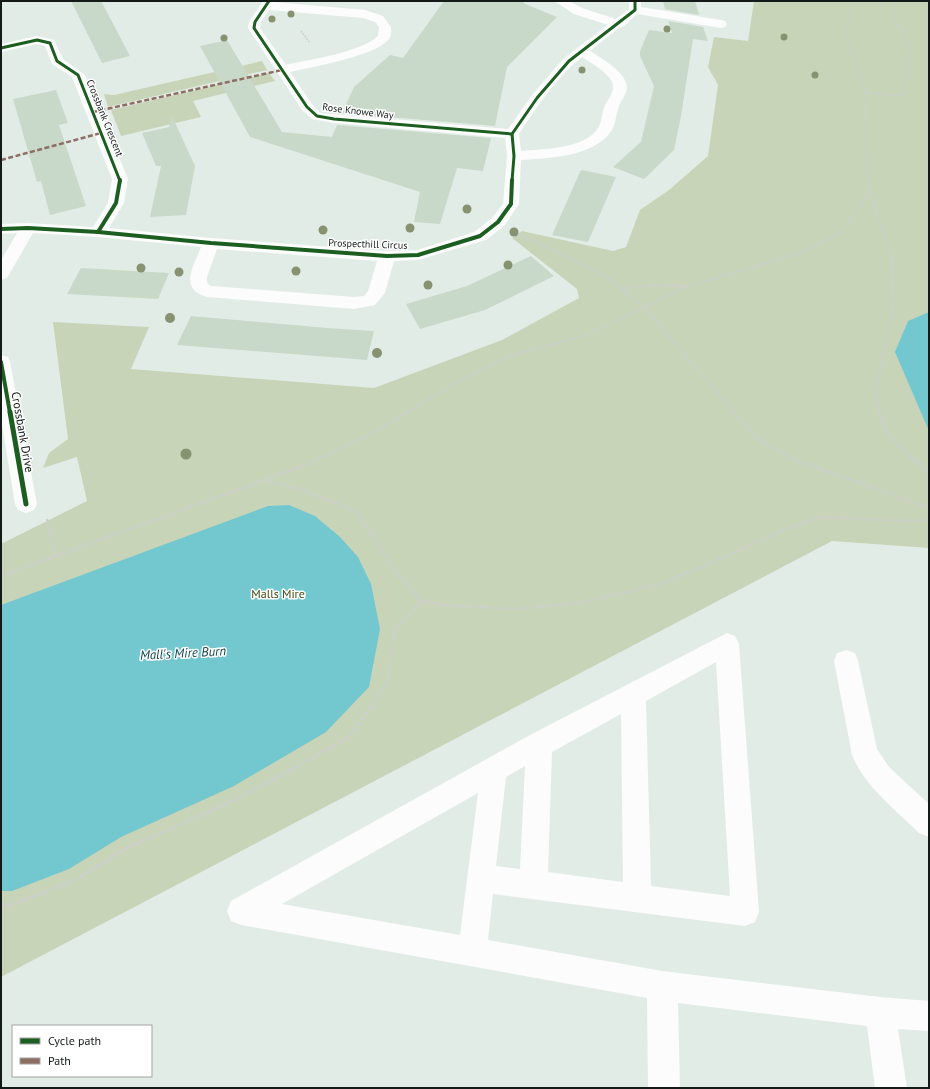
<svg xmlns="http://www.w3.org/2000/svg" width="930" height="1089" font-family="'PT Sans',sans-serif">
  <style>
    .green { fill: #c8d4b8 }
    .water { fill: #73c7cf }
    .building { fill: #c8d8c9 }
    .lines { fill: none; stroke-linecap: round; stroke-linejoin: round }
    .path-far3 { stroke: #cdcfce; stroke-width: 1.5; stroke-dasharray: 2 1; stroke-linecap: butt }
    .path-far2 { stroke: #cdcfce; stroke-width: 2; stroke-dasharray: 2.5 1.5; stroke-linecap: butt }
    .path-far1 { stroke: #cdcfce; stroke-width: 2.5; stroke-dasharray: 3 2; stroke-linecap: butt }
    .path { stroke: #cdcfce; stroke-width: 3; stroke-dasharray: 4 2.5; stroke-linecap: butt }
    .minor { fill: #fbfcfb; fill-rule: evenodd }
    .quiet { stroke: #8d6e63; stroke-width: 2.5; stroke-dasharray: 5 2.5; stroke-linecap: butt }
    .cycleway-far2-casing { stroke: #fff; stroke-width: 4.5 }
    .cycleway-far1-casing { stroke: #fff; stroke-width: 6 }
    .cycleway-casing { stroke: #fff; stroke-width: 8 }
    .cycleway-far2 { stroke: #1b5e20; stroke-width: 3 }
    .cycleway-far1 { stroke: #1b5e20; stroke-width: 4 }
    .cycleway { stroke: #1b5e20; stroke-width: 5 }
    .tree { fill: #879271 }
    .labels { text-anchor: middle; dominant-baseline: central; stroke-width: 3; stroke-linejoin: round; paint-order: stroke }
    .far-street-label { font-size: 10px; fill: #131a17; stroke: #fff }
    .street-label { font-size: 12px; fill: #131a17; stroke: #fff }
    .park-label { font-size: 12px; fill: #3d4911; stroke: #fff }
    .water-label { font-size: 13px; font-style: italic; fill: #073e44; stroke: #fff }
  </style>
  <rect width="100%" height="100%" fill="#e2ece7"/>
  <g class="green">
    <path d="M 754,1 L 929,1 L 929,548 L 832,541 L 1,977 L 1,544 L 87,501 L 77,457 L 43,468 L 49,453 L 68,439 L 53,322 L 149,327 L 131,369 L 374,388 L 502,340 L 579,298 L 577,289 L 512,238 L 522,231 L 613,251 L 626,247 L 640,210 L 669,190 L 708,156 L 718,85 L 708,67 L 714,37 L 748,41 Z"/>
    <path d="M 262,61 L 267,70 L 108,107 L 104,94 L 114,95 Z"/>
    <path d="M 269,73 L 275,81 L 193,101 L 201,117 L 121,136 L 111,110 Z"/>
  </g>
  <g class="water">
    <path d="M 929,312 L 929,431 L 895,352 L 908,321 Z"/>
    <path d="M 289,505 L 315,516 L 340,537 L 358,557 L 371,584 L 380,629 L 369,687 L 326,732 L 234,786 L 121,837 L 69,869 L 12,891 L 1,891 L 1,605 L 268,506 Z"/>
  </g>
  <g class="building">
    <path d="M 71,1 L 101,1 L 130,56 L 102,63 Z"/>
    <path d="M 444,1 L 522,1 L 525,4 L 557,17 L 507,67 L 495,126 L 342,113 L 354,87 L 390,55 L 403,58 Z"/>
    <path d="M 663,1 L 695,1 L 699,15 L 665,9 Z"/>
    <path d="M 668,21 L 703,27 L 708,41 L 693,39 L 681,116 L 674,150 L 644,179 L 613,167 L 641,142 L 654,86 L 640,56 L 640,51 L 649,30 L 672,33 Z"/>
    <path d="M 227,40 L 282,132 L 332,137 L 337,125 L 491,138 L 483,171 L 457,168 L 440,224 L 414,222 L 420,192 L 250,137 L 200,46 Z"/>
    <path d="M 56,90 L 68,123 L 59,125 L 86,206 L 50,215 L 41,181 L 37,182 L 13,99 Z"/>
    <path d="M 172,116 L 195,166 L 186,215 L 150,217 L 161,166 L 156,166 L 142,133 L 169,127 Z"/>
    <path d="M 581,170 L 616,177 L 588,242 L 552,235 Z"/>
    <path d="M 531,256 L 554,276 L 485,310 L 420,329 L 406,304 L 467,286 Z"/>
    <path d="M 81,268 L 169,273 L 158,299 L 67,294 Z"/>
    <path d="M 191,316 L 327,328 L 374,331 L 367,360 L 177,345 Z"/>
  </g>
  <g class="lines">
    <g class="path-far3">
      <path d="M 851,1 L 847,34 L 866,92 L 865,131 L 869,181"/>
      <path d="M 301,31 L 310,43"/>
      <path d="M 866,92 L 898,96 L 904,94 L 910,52 L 903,29 C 889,20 894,15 896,1"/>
    </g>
    <g class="path-far2">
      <path d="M 869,180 L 870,192 L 891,256 L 893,306 L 875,394 L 879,413"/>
      <path d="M 519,234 L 607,277 L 644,307 L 735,413"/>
      <path d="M 620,288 L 659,285 L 688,286"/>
      <path d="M 406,413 L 449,387 L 513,355 L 581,337 L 689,286 L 794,255 L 841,233 L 870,192"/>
    </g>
    <g class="path-far1">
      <path d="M 734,412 L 757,438 L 791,458 L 929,508"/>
      <path d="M 879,412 C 884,438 911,456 929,473"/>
      <path d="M 265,479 L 306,465 L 368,436 L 408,412"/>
      <path d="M 47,519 L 55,556"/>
      <path d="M 1,576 L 264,480 L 303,490 L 356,511 L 398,575 L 421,601 L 395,631 L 388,682 L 369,709"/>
      <path d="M 421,601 L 443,605 L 516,609 L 579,603 L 657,585 L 713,562 L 779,532 L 821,517 L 907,521 L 929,520"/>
    </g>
    <path class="path" d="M 1,905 L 11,905 L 73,881 L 127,848 L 237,799 L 350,737 L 370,708"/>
    <g class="minor">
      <path d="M 263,1 L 365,10 L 383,16 L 391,27 C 391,31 392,35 389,39 C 376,56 312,67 290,72 L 312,104 L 321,113 L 508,129 L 532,95 L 564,58 L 608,25 L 574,14 L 554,1 L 569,1 L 582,8 L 616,19 L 629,9 L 629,1 L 641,1 L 641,7 L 721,20 L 725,21 L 727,24 L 725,27 L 721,28 L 637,14 L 623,27 L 620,27 L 590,51 C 601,58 626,72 627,87 C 627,94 621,100 619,106 C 616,114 616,123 612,130 C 595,157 549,158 521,160 L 519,204 L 504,226 L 486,240 L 418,260 L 394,261 L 385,293 L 375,305 L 354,309 L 207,297 C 178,289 194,266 201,247 L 98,237 L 33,233 L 7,278 L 1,280 L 1,260 L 17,233 L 1,234 L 1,224 L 28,223 L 93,227 L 108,203 L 112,179 L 72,77 L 52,64 L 45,46 L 37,44 L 1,52 L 1,44 L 37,36 L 54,40 L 63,59 L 85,75 L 128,179 L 124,203 L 109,228 L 211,238 L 387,251 L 417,250 L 474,232 L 492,218 L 503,204 L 507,156 L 505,138 L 334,123 L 312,119 L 302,110 L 248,28 L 249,22 ZM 269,10 L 363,18 L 375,22 L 379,27 L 378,36 C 359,53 311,59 286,65 L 260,28 L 261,22 ZM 582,57 C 591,63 615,76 613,88 C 612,95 608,100 605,105 C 602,112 602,122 598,128 C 585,149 543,149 521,151 L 519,134 C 537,107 556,77 582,57 ZM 217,249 L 377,261 L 368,291 L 364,296 L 354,297 L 211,286 L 207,283 L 207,277 Z"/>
      <path d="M 1,355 L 8,357 L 10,362 L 37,504 L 34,510 L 26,513 L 18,510 L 15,504 L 1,418 Z"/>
      <path d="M 727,633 L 735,636 L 739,644 L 759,912 L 755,922 L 745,926 L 493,894 L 488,940 L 662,971 L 880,997 L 929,1001 L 929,1031 L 898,1029 L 907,1088 L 875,1088 L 867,1026 L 678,1003 L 680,1088 L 648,1088 L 647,998 L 241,925 L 231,921 L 227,911 L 231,901 L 530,735 ZM 716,662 L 730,896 L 651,886 L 646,701 ZM 621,714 L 623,882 L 548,872 L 552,752 ZM 525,766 L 520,869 L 496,866 L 506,777 ZM 478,793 L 460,935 L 282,904 Z"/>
      <path d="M 846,650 L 855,653 L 858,661 L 877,749 L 889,767 L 929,804 L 929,837 L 919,833 C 895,809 865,787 852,755 L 834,661 L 837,653 Z"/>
    </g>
    <g class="quiet">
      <path d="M 93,112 L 282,70"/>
      <path d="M 1,160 L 101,133"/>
    </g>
    <g class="cycleway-far2-casing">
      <g id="cycleway-far2">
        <path d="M 269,1 L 255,22 L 254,28 L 307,107 L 317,116 L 334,119 L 512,134"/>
        <path d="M 1,48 L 37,40 L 50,43 L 57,61 L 78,75 L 120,181"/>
        <path d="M 512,181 L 514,156 L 512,134 L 537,98 L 569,61 L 635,10 L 635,1"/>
      </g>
    </g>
    <g class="cycleway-far1-casing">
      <g id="cycleway-far1">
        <path d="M 1,229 L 28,228 L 98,232 L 211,243 L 387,256 L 418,255 L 480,236 L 498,222 L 511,204 L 512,180"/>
        <path d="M 98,232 L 116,203 L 120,180"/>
        <path d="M 1,362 L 10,413"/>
      </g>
    </g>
    <g class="cycleway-casing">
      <path id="cycleway" d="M 10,412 L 26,504"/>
    </g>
    <use href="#cycleway-far2" class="cycleway-far2"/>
    <use href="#cycleway-far1" class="cycleway-far1"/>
    <use href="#cycleway" class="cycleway"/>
  </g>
  <g class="tree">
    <circle cx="291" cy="14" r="3.5"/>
    <circle cx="272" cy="19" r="3.5"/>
    <circle cx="667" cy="29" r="3.5"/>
    <circle cx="784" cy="37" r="3.5"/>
    <circle cx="224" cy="38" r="3.5"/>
    <circle cx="582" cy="70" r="3.5"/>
    <circle cx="815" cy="75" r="3.5"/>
    <circle cx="467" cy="209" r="4.5"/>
    <circle cx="410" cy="228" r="4.5"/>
    <circle cx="323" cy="230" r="4.5"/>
    <circle cx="514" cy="232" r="4.5"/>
    <circle cx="508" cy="265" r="4.5"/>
    <circle cx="141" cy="268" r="4.5"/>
    <circle cx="296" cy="271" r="4.5"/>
    <circle cx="179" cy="272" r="4.5"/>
    <circle cx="428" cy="285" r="4.5"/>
    <circle cx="170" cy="318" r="5"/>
    <circle cx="377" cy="353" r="5"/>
    <circle cx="186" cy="454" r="5.5"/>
  </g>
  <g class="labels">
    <g class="far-street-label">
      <text transform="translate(358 111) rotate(7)">Rose Knowe Way</text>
      <text transform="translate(105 118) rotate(68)">Crossbank Crescent</text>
      <text transform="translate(368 244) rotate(2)">Prospecthill Circus</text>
    </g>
    <g class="street-label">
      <text transform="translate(23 432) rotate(80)">Crossbank Drive</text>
    </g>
    <g class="park-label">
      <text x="278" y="593">Malls Mire</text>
    </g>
    <g class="water-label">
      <text transform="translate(183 653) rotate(-3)">Mall's Mire Burn</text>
    </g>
  </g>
  <rect width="930" height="1089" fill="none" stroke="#131a17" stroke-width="4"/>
  <rect x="12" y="1025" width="140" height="52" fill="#ffffff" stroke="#a1a3a2"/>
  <rect x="20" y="1038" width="20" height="6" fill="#1b5e20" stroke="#a1a3a2"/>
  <text x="48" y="1045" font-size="12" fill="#131a17">Cycle path</text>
  <rect x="20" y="1058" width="20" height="6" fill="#8d6e63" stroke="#a1a3a2"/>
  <text x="48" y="1065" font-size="12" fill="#131a17">Path</text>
</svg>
